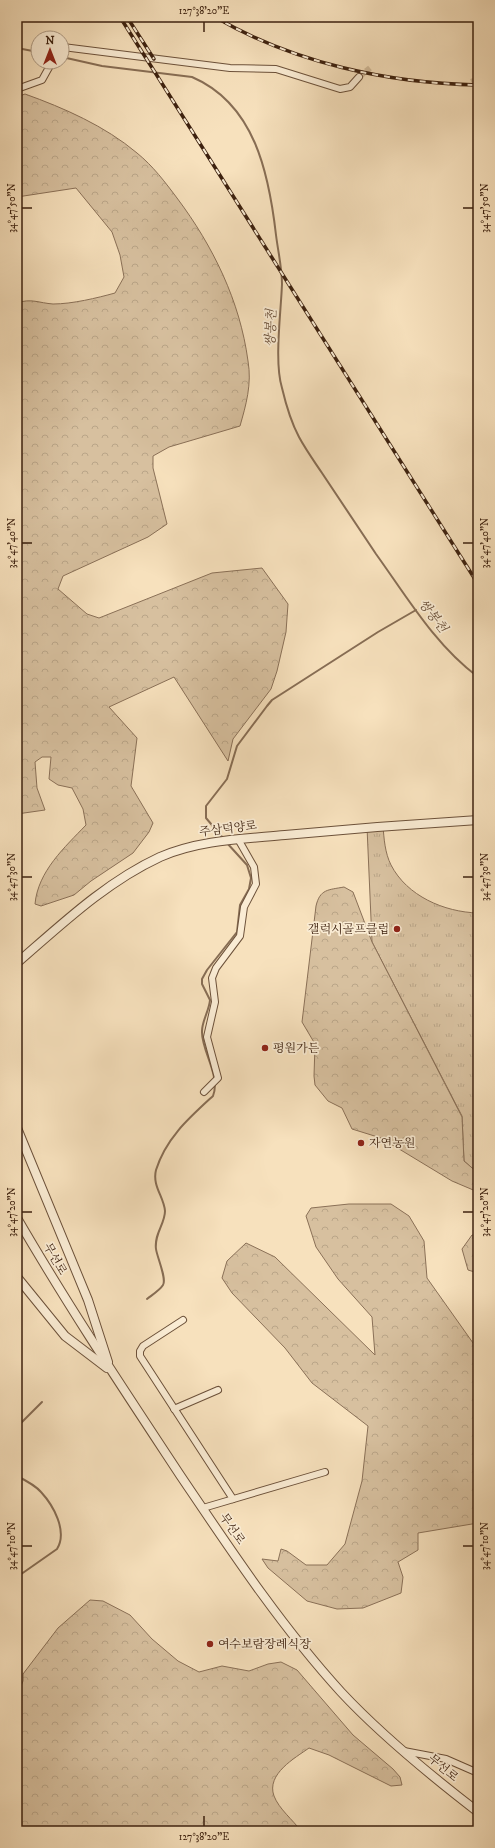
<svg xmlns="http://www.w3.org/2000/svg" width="495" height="1848" font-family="'IM FELL DW Pica','Noto Serif KR',serif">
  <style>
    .grass { fill: url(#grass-tufts); stroke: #8a7057 }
    .forest { fill: url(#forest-crowns); stroke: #8a7057 }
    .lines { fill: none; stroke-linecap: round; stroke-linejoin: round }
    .stream { stroke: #876d54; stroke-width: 2 }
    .minor-tunnel { stroke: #d2bb9a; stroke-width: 6; stroke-dasharray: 6 3; stroke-linecap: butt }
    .minor-casing { stroke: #6c513a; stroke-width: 8 }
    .tertiary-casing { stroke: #6c513a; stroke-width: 10 }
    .minor { stroke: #faecd4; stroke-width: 6 }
    .tertiary { stroke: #faecd4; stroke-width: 8 }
    .rail-casing { stroke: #3d210f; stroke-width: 3.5 }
    .rail { stroke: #faecd4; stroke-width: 2; stroke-dasharray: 6; stroke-linecap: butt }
    .ticks { fill: none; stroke: #3d210f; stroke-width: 1.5 }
    .poi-dot { fill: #8f2418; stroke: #faecd4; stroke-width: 1.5 }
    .labels { text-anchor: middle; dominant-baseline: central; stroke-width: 3.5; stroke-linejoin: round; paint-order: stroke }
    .street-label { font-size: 12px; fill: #3d210f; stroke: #faecd4 }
    .poi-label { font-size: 12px; fill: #3d210f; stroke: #faecd4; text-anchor: start }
    .water-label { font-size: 13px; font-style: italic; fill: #684d37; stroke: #faecd4 }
    .neatline { fill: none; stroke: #3d210f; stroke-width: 1.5 }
    .ticks-label { font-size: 10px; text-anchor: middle; fill: #3d210f }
  </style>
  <defs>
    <pattern id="grass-tufts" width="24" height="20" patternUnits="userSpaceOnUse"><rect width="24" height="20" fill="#d7c09f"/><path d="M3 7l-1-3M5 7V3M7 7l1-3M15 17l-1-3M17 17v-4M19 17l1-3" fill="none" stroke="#b9a588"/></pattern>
    <pattern id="forest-crowns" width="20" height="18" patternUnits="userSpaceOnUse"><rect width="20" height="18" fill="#d7c09f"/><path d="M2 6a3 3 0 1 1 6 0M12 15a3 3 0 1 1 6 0" fill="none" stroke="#b9a588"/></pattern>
  </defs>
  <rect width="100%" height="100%" fill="#f7e1bd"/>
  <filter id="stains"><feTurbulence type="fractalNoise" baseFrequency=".005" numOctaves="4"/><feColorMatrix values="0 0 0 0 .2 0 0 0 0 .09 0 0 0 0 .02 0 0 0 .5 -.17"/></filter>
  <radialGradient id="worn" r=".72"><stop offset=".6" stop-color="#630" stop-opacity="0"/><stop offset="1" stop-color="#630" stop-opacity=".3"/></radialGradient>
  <path class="grass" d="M 383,826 C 384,839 385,853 391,865 C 407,896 444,912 478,913 L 478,1173 L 464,1161 L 462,1116 L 372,942 L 367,827 Z"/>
  <g class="forest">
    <path d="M 25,94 C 64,108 105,126 137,153 C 153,166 165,182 177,198 C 213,246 240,301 248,361 C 252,384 246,405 240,426 L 169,447 L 153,456 L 153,468 L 167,524 L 148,537 L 63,576 L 58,589 L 87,614 L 99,618 L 212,573 L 262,568 L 288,604 L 286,632 L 277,671 L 271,689 L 233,739 L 228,761 L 174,677 L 109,707 L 137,738 L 131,786 L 153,823 L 149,832 L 133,853 L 91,881 L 74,895 L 41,906 L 35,904 C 38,871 65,847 86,825 L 83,809 L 72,788 L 58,785 L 49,779 L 51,757 L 42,757 L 35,762 L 37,788 L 45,810 L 17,814 L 17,303 C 31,298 39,303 53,304 C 72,304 97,298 115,293 L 124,277 L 120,255 L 112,232 L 76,188 L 17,197 L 17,97 Z"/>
    <path d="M 344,887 L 353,892 L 372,942 L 462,1117 L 464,1161 L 478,1173 L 478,1192 L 452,1181 L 381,1138 L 352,1129 L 342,1108 L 328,1101 L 315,1085 L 314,1076 L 315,1044 L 302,1022 L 316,906 C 320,889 328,890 344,887 Z"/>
    <path d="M 349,1204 L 391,1204 L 409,1216 L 424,1241 L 427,1278 L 478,1350 L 478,1523 L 418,1533 L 418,1550 L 398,1562 L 403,1577 L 401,1593 L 363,1608 L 337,1609 L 307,1601 L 268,1568 L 262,1559 L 278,1561 L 281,1549 L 287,1551 L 306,1565 L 327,1565 L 345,1544 L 362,1481 L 368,1426 L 312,1383 L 285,1348 L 232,1293 L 222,1278 L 227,1261 L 246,1243 L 275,1257 L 375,1355 L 372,1317 L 338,1279 L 316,1247 L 306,1216 L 311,1208 Z"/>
    <path d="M 472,1235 L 478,1235 L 478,1273 L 468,1270 L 462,1249 Z"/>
    <path d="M 90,1600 L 103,1601 L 130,1615 L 152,1639 L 178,1661 L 199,1672 L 222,1666 L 249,1671 L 268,1664 L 281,1662 L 297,1670 L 353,1735 L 393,1769 L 400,1777 L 402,1785 L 391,1786 L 329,1755 L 309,1748 C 295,1758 266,1774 274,1796 C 279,1809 293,1820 301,1831 L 17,1831 L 17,1696 L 23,1681 L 23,1674 L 58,1628 Z"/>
  </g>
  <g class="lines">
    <g class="stream">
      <path d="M 17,48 L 38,52"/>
      <path d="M 62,57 L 102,66 L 192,77 C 255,104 269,174 276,235 C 278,251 282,268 282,284 C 281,312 274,362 282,388 C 286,405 291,422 299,437 C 306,450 314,461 322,473 C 340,500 358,527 376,554 C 407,597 435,645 478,677"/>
      <path d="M 223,838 L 206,818 L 206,806 L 227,779 L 237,746 L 267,706 L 272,700 L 378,632 L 416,610"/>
      <path d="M 147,1299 C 152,1295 160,1290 163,1285 C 167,1279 157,1257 156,1249 C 154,1234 165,1224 165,1211 C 164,1197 152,1186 156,1170 C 166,1138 189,1118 213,1096 C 221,1076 201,1050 202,1031 C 202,1021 209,1011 210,1000 L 202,984 L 202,979 L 207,970 L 237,932 L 240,905 L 249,889 L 251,878 L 247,865 L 227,843"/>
      <path d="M 17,1427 L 42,1402"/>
      <path d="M 17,1476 C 25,1480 35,1485 41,1492 C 53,1505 68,1531 57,1549 L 17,1577"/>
    </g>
    <g class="minor-tunnel">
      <path d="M 359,77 L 370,68"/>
      <path d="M 473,78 L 478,92"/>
    </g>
    <g class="minor-casing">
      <g id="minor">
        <path d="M 62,49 L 63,47 L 230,68 L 276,69 L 340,89 L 350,87 L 359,77"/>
        <path d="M 17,89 L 42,80 L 52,62"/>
        <path d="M 204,1092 L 218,1078 L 207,1037 L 215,1002 L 212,978 L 216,968 L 240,936 L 244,907 L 256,884 L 254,867 L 238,839"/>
        <path d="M 183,1320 L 143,1346 L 140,1351 L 140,1356 L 233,1499"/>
        <path d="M 174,1409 L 218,1390"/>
        <path d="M 203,1508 L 325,1472"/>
        <path d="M 404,1751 L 446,1759 L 478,1773"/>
      </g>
    </g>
    <g class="tertiary-casing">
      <g id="tertiary">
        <path d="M 17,963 C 62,924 106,882 160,857 C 199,840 243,839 285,835 C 349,829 413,824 478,820"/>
        <path d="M 17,1128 L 88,1300 L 108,1362"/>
        <path d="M 17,1218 C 68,1306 124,1390 180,1475 C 230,1549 280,1625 341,1692 C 382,1736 430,1775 478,1812"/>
        <path d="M 17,1277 L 65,1336 L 107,1368"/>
      </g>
    </g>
    <use href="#minor" class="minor"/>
    <use href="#tertiary" class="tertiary"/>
    <g class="rail-casing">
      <g id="rail">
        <path d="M 120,17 L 478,584"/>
        <path d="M 127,17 L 154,59"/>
        <path d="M 215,17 C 294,63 387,83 478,85"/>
      </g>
    </g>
    <use href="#rail" class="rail"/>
  </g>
  <path class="ticks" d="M 204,22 L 204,32M 22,208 L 32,208M 463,208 L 473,208M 22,543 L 32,543M 463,543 L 473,543M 22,877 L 32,877M 463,877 L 473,877M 22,1212 L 32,1212M 463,1212 L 473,1212M 22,1546 L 32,1546M 463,1546 L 473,1546M 204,1816 L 204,1826"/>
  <g class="poi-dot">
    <circle cx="397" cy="929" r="4"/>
    <circle cx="265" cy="1048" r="4"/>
    <circle cx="361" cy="1143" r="4"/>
    <circle cx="210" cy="1644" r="4"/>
  </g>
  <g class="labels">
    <g class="street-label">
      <text transform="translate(228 829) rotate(-7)">주삼덕양로</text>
      <text transform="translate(55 1259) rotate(60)">무선로</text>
      <text transform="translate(232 1529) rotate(55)">무선로</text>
      <text transform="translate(443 1768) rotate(40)">무선로</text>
    </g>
    <g class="poi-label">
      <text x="389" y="929" text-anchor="end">갤럭시골프클럽</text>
      <text x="273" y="1048">평원가든</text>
      <text x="369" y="1143">자연농원</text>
      <text x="218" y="1644">여수보람장례식장</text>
    </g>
    <g class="water-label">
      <text transform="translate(271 328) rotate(-88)">쌍봉천</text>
      <text transform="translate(433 616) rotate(52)">쌍봉천</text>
    </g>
  </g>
  <rect width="495" height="1848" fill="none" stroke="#f7e1bd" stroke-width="44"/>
  <g transform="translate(50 50)"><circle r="19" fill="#faecd4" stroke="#ae9b85"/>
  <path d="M0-3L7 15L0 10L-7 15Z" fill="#8f2418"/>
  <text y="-6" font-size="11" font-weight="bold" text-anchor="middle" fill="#3d210f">N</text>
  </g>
  <rect x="22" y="22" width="451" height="1804" class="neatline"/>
  <g class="ticks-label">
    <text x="204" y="14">127°38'20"E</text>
    <text transform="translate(11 208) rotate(-90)" y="4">34°47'50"N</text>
    <text transform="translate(484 208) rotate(-90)" y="4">34°47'50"N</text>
    <text transform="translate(11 543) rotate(-90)" y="4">34°47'40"N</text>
    <text transform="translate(484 543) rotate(-90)" y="4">34°47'40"N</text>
    <text transform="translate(11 877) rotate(-90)" y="4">34°47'30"N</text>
    <text transform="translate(484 877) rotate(-90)" y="4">34°47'30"N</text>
    <text transform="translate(11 1212) rotate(-90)" y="4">34°47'20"N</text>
    <text transform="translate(484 1212) rotate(-90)" y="4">34°47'20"N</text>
    <text transform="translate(11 1546) rotate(-90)" y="4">34°47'10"N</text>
    <text transform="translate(484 1546) rotate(-90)" y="4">34°47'10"N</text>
    <text x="204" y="1840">127°38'20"E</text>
  </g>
  <rect width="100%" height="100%" filter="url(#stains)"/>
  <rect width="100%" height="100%" fill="url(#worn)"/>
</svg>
